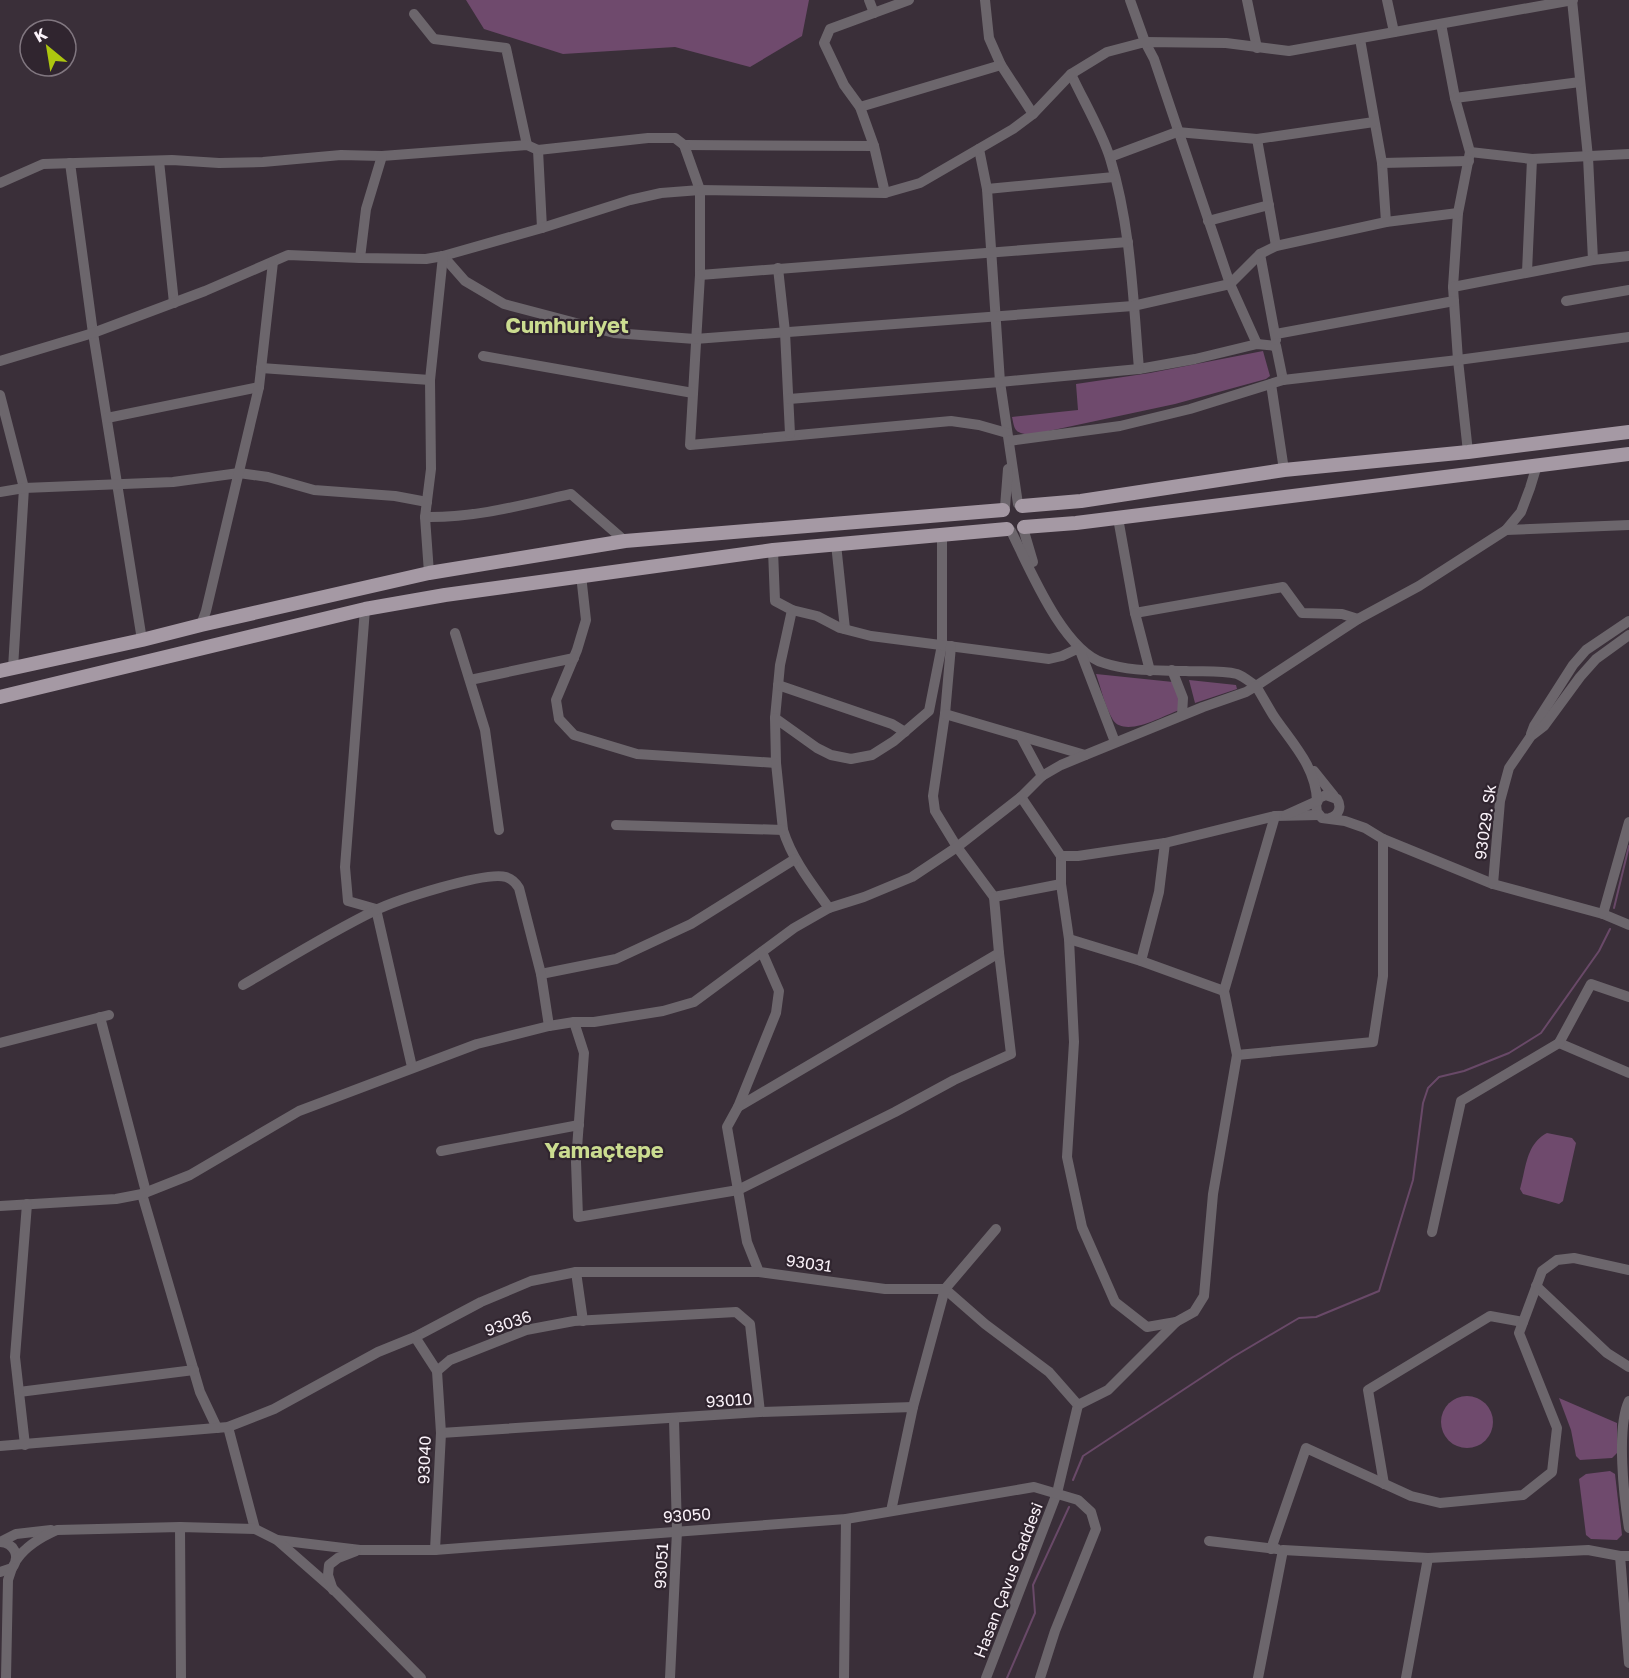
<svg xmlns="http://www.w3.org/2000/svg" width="1629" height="1678" font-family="'Golos Text',sans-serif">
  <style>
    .green { fill: #6f4a6d }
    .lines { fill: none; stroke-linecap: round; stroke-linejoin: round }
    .stream { stroke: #694968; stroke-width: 2 }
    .minor { stroke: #6c666c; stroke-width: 10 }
    .major { stroke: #a599a4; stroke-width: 14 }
    .labels { text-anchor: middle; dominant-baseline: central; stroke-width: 4.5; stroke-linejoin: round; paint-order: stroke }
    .street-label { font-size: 16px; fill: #faf2f9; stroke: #30252f }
    .district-label { font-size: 22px; font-weight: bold; fill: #cbdc90; stroke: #30252f }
  </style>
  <rect width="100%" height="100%" fill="#3a2f39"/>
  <g class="green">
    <path d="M 466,0 L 809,0 L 802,36 L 750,67 L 675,47 L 563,54 L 484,29 Z"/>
    <path d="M 1263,351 L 1270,376 L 1266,379 L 1175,404 L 1030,435 C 1015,432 1015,432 1012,417 L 1078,410 L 1076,384 L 1150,373 Z"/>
    <path d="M 1096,674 L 1173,682 L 1178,690 L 1179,710 C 1163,716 1125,738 1113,720 C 1105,707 1101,688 1096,674 Z"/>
    <path d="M 1189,680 L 1236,685 L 1237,689 L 1195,703 Z"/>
    <path d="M 1547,1133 L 1572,1138 L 1576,1143 L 1563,1201 L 1559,1204 L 1523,1194 L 1520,1189 C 1526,1168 1526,1144 1547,1133 Z"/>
    <circle cx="1467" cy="1422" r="26"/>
    <path d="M 1559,1398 L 1617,1423 L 1617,1453 L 1612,1458 L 1580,1460 L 1576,1456 L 1571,1430 Z"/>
    <path d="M 1610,1471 L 1615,1474 L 1622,1535 L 1617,1540 L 1591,1539 L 1586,1535 L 1579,1479 L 1586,1474 Z"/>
  </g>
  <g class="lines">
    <g class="stream">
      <path d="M 1614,908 L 1629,846"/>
      <path d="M 1073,1480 L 1083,1456 L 1233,1357 L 1299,1318 L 1316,1317 L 1379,1291 L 1413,1180 L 1423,1103 L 1428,1088 L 1439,1077 L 1464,1071 L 1509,1053 L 1541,1033 L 1599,951 L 1610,929"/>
      <path d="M 1007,1678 L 1035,1613 L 1033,1585 L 1069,1507"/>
    </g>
    <g class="minor">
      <path d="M 869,0 L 874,13"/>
      <path d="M 985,0 L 989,38 L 1001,65 L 1033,114"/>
      <path d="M 1130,0 L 1145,42 L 1154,59 L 1230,284 L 1257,344"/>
      <path d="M 1247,0 L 1257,48"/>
      <path d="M 1387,0 L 1394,32"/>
      <path d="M 1572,0 L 1588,157 L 1593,260"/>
      <path d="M 414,14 L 434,39 L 506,48 L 527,145"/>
      <path d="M 1441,24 L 1455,98 L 1470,152 L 1458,213 L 1453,287 L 1458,360 L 1468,452"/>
      <path d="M 1360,39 L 1382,163 L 1386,222"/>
      <path d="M 1071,74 C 1083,100 1102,132 1110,158 C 1131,226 1133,299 1139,369 L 1195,359 L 1257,344 L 1276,346 L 1283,380"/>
      <path d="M 1455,98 L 1580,82"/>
      <path d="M 860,107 L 1001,65"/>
      <path d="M 1257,139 L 1276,246"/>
      <path d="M 684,145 L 874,146"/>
      <path d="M 979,149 L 987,189 L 1000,382 L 1018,504"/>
      <path d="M 538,150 L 542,228"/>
      <path d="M 1470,152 L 1532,159 L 1629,154"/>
      <path d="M 1110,157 L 1177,132 L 1257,139 L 1374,122"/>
      <path d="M 159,161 L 174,303"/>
      <path d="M 70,163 L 93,333 L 142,640"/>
      <path d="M 1382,163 L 1469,161"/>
      <path d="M 0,183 L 43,164 L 172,160 L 219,163 L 263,162 L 341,155 L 382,156 L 527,145 L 538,150 L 648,138 L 675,138 L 684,145 L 700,190 L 700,275 L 690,445 L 951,421 L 979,425 L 1007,433"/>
      <path d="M 987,189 L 1114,177"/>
      <path d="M 885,193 L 874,146 L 860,107 L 844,85 L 824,43 L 830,29 L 909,0"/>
      <path d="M 1208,221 L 1269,205"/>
      <path d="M 1260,254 L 1276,340"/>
      <path d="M 443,256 L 465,281 L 504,304 L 614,333 L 695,339 L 1133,306 L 1230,284 L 1260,254 L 1276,246 L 1386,222 L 1458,213"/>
      <path d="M 360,258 L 366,209 L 382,156"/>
      <path d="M 778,268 L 785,332 L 790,434"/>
      <path d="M 1527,272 L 1532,159"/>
      <path d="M 700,275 L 1128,242"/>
      <path d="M 1453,287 L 1593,260 L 1629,256"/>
      <path d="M 1566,301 L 1629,290"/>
      <path d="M 1276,334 L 1454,301"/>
      <path d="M 483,356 L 693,393"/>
      <path d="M 0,361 L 93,333 L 205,291 L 288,255 L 360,258 L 426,259 L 443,256 L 542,228 L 630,200 L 661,193 L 700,190 L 885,193 L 920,183 L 1013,129 L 1033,114 L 1071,74 L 1107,52 L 1145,42 L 1226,43 L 1289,51 L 1573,0"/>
      <path d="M 261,368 L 430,380"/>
      <path d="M 1271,384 L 1284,470"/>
      <path d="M 0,395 L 24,488 L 13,668"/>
      <path d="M 789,399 L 1000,382 L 1139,369"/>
      <path d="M 107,418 L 259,387"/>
      <path d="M 1009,441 L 1120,426 L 1190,409 L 1283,380 L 1458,360 L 1629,337"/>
      <path d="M 0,492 L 24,488 L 173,482 L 239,473 L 268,477 L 314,490 L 395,496 L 427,502"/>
      <path d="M 1005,507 L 1008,469"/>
      <path d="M 425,517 C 475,518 522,505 571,494 L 625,541"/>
      <path d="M 1118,518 L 1135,613 L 1283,587 L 1302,613 L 1342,614 L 1358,619"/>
      <path d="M 1023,528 L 1033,562"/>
      <path d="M 1506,530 L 1629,525"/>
      <path d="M 1011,531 C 1029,567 1063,651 1104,663 C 1131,672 1159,670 1186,671 C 1202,672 1221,670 1237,674 C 1243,676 1250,682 1256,686 L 1358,619 L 1419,586 L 1506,530 L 1521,512 L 1530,488 L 1537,465"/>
      <path d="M 836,544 L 845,629"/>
      <path d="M 773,550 L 775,601 L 792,610 L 780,665 L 775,718 L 817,748 L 831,755 L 851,759 L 872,755 L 894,741 L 929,711 L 942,645 L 942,535"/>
      <path d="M 429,573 L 425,517 L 431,469 L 430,380 L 443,256"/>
      <path d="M 581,575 L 586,620 L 577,650 L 556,700 L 559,719 L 574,735 L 637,754 L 776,763 L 775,718"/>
      <path d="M 365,609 L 345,867 L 348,901 L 376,909"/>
      <path d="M 792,610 L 817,616 L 840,628 L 871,636 L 1049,659 L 1062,656 L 1079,648 L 1115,742"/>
      <path d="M 1135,613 L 1150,671"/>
      <path d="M 201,625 L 206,611 L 259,387 L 273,262"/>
      <path d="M 455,633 L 485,730 L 499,830"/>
      <path d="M 951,646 L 945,714 L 933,796 L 935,811 L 957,847 L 994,897 L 1061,884"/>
      <path d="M 1172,670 L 1183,698 L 1182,715"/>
      <path d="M 470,680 L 574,658"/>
      <path d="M 778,685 L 892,724 L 905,732"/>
      <path d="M 945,714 L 1085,755"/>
      <path d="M 1531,734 L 1534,726 L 1573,665 L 1586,650 L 1629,621"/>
      <path d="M 1021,737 L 1042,776"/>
      <path d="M 776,763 L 783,830 C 792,859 811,883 829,908"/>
      <path d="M 1314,771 L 1334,796"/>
      <path d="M 1021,797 L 1061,856 L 1061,884 L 1069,939 L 1074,1042 L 1067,1157 L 1082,1227 L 1115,1302 L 1147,1327 L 1176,1322"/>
      <path d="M 1330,818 C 1339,815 1342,807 1337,799 L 1326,795 L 1319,798 L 1316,805 L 1317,812 L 1322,818 L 1345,821 L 1365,828 L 1383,839 L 1493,884 L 1603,914 L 1629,925"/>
      <path d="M 616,825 L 783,830"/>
      <path d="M 1061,856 L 1078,856 L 1165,843 L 1275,816 L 1319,815"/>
      <path d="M 1493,884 L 1500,801 L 1509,768 L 1531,736 L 1544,726 L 1580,677 L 1596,659 L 1629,635"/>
      <path d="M 376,909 L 412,1067"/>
      <path d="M 1603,914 L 1629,822"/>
      <path d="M 1069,939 L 1141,961 L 1224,991"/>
      <path d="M 1141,961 L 1159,892 L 1165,843"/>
      <path d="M 541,974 L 616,959 L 691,924 L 795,859"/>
      <path d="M 243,985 C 286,960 329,933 374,911 C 396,900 485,871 506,877 C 513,879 516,883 519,888 L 541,974 L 549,1026"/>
      <path d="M 100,1017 L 146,1192"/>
      <path d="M 574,1022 L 584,1053 L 576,1162 L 578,1217 L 738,1190 L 895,1112 L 954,1080 L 1011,1054 L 999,953"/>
      <path d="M 0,1043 L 109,1015"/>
      <path d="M 1559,1043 L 1629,1073"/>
      <path d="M 1237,1055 L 1373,1042 L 1383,976 L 1383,839"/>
      <path d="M 738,1107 L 999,953 L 994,897"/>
      <path d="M 441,1151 L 579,1125"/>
      <path d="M 142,1194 L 200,1392 L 217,1428"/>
      <path d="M 0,1206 L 116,1199 L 142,1194 L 190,1175 L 299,1111 L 477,1044 L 549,1026 L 574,1022 L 594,1022 L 663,1011 L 694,1002 L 794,928 L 829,908 L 864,897 L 912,877 L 957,847 L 1021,797 L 1042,776 L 1061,765 L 1203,707 L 1246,692 L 1256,686 C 1262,696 1267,705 1273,715 C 1291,742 1316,766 1317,801 L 1286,815"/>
      <path d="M 1432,1232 L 1461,1101 L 1559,1043 L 1591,984 L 1629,997"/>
      <path d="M 576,1272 L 583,1321"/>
      <path d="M 759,1272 L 747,1242 L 727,1127 L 738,1107 L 776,1013 L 779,991 L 762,952"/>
      <path d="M 1536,1286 L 1607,1353 L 1629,1367"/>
      <path d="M 415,1337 L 481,1302 L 531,1281 L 576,1272 L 759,1272 L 885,1289 L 945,1289 L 985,1324 L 1049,1372 L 1078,1405 L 1057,1493 L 986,1678"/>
      <path d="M 437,1371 L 450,1360 L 526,1330 L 574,1321 L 736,1312 L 750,1324 L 760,1412"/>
      <path d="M 19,1392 L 194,1370"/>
      <path d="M 1629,1401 C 1616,1428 1624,1498 1629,1528"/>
      <path d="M 1078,1405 L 1108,1390 L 1176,1322 L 1194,1312 L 1204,1296 L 1213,1194 L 1237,1055 L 1224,991 L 1275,816"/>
      <path d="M 913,1407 L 945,1289 L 996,1229"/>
      <path d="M 228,1427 L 255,1529"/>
      <path d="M 441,1433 L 760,1412 L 913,1407 L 891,1511"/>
      <path d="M 25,1445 L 15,1357 L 27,1204"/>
      <path d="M 0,1446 L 228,1427 L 274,1409 L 378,1352 L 415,1337 L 437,1371 L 441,1433 L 435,1550"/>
      <path d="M 1384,1484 L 1368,1390 L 1490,1316 L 1523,1322"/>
      <path d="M 180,1527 L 181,1678"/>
      <path d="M 277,1540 L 360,1550 L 435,1550 L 846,1519 L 1034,1487 L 1078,1500 L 1091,1512 L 1096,1529 L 1055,1631 L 1040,1678"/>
      <path d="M 2,1541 L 16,1534 L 51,1530"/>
      <path d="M 1209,1541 L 1277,1549"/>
      <path d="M 0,1542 C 14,1543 21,1556 12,1568 L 0,1572"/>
      <path d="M 1271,1549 L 1306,1448 L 1411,1496 L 1440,1503 L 1523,1495 L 1552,1472 L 1557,1428 L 1519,1333 L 1542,1271 L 1557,1260 L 1574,1258 L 1629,1270"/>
      <path d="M 1620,1556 L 1629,1663"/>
      <path d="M 17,1559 C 27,1545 41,1537 57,1530 L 180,1527 L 255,1529 L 277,1540 L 334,1590 L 421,1678"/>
      <path d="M 333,1590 L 328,1575 L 329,1565 L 338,1558 L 356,1551"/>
      <path d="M 6,1678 L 8,1580 L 12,1568"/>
      <path d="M 670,1678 L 677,1531 L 674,1419"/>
      <path d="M 844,1678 L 846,1519"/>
      <path d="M 1258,1678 L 1283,1550 L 1428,1558 L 1588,1550 L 1620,1556 L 1629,1556"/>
      <path d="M 1406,1678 L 1428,1558"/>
    </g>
    <g class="major">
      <path d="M 1022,506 L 1081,501 L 1284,470 L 1468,452 L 1629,432"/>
      <path d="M 1024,527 L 1076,523 L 1629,454"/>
      <path d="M 0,671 L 142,640 L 201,625 L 429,573 L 625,541 L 1003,510"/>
      <path d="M 0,697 L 365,609 L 445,595 L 773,550 L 1007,529"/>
    </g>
  </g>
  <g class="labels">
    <g class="street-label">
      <text transform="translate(1485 822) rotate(-82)">93029. Sk</text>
      <text transform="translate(809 1263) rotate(8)">93031</text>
      <text transform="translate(508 1323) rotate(-19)">93036</text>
      <text transform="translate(729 1400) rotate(-4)">93010</text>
      <text transform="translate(424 1460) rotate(-88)">93040</text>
      <text transform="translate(687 1515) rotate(-4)">93050</text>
      <text transform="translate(661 1566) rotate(-87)">93051</text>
      <text transform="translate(1008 1580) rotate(-69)">Hasan Çavus Caddesi</text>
    </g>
    <g class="district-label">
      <text x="567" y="324">Cumhuriyet</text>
      <text x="604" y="1149">Yamaçtepe</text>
    </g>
  </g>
  <g transform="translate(48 48) rotate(330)"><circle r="28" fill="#30252f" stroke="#817780" stroke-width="1.5"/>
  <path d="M0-4.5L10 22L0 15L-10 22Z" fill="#adc60f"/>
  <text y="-9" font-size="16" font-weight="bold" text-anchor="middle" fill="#faf2f9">K</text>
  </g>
</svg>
